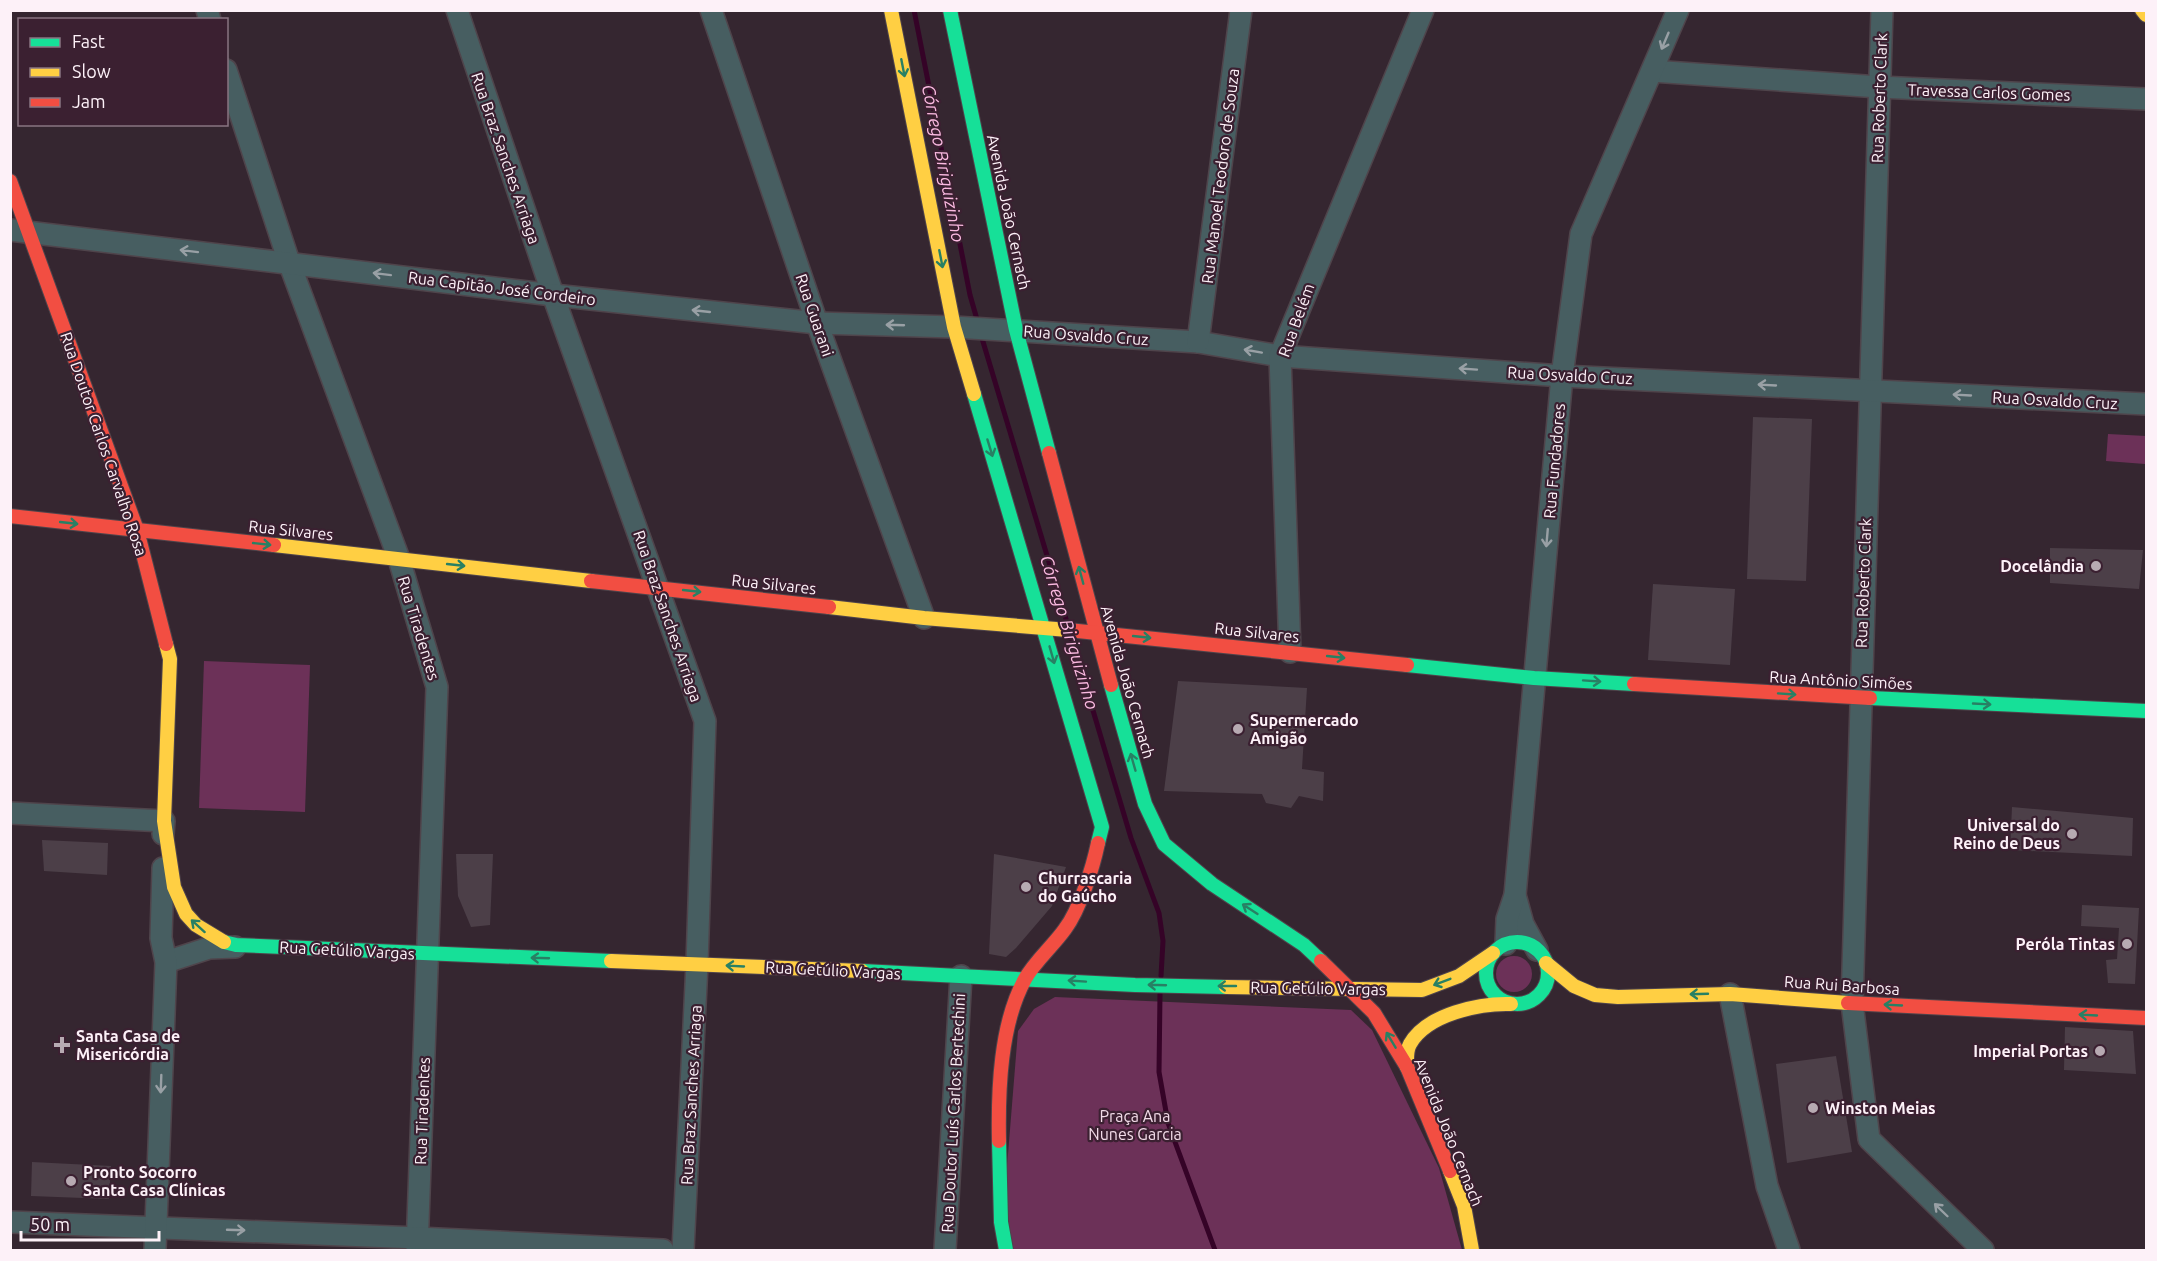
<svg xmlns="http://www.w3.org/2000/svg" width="2157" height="1261" font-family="Ubuntu,sans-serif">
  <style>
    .green { fill: #6c3158 }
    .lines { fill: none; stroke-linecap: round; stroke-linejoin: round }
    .stream { stroke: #350327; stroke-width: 5 }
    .building { fill: #4c3f48 }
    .street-casing { stroke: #4f444b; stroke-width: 24 }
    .fast-casing { stroke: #4f444b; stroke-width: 16 }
    .slow-casing { stroke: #4f444b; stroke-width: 16 }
    .jam-casing { stroke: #4f444b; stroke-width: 16 }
    .street { stroke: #475e61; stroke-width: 21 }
    .fast { stroke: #16e098; stroke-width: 14 }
    .slow { stroke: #ffcf43; stroke-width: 14 }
    .jam { stroke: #f24e42; stroke-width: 14 }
    .oneway { stroke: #99a0a5 }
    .oneway2 { stroke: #288064 }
    .poi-dot { fill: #b7aab2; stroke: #3b2031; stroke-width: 2 }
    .labels { text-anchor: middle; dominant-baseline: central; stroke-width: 4.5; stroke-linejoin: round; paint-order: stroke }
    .street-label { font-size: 16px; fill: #fdf1f8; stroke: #3b2031 }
    .poi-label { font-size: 16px; font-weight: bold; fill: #fdf1f8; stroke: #3b2031; text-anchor: start }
    .park-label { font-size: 16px; fill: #f2dbe8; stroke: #3b2031 }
    .water-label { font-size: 18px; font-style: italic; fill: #fbbae1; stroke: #3b2031 }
  </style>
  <rect width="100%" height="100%" fill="#352630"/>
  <g class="green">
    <path d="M 2108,434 L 2146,436 L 2145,464 L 2106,461 Z"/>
    <path d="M 204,661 L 310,665 L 305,812 L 199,808 Z"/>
    <circle cx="1514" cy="974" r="18"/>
    <path d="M 1055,997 L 1351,1010 L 1372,1030 L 1439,1168 L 1462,1250 L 1012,1250 L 1005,1191 L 1018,1031 L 1034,1009 Z"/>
  </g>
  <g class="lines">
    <g class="stream">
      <path d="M 914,10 L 970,295 L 978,323"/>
      <path d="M 981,335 L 1066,619"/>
      <path d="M 1072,640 L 1131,838 L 1159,913 L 1163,941 L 1161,976"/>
      <path d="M 1160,994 L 1159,1072 L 1168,1123 L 1215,1250"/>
    </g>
  </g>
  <g class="building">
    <path d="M 1753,417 L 1812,419 L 1806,581 L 1747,579 Z"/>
    <path d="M 2050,548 L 2143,550 L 2139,589 L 2050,583 Z"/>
    <path d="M 1653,584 L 1735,589 L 1730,665 L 1648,660 Z"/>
    <path d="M 1178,681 L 1307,688 L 1302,769 L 1324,772 L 1323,801 L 1299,796 L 1291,808 L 1266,803 L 1262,794 L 1164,791 Z"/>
    <path d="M 2012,807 L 2133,818 L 2132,856 L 2010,850 Z"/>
    <path d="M 42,840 L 108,843 L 107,875 L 44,871 Z"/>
    <path d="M 456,854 L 493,854 L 490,925 L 471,927 L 458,896 Z"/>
    <path d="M 994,854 L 1066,867 L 1052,906 L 1016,948 L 1006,957 L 989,954 Z"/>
    <path d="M 2082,905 L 2139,908 L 2135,984 L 2108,983 L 2106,960 L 2117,959 L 2119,928 L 2081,926 Z"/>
    <path d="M 2065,1027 L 2133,1031 L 2136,1074 L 2064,1070 Z"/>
    <path d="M 1836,1056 L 1852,1152 L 1787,1163 L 1776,1064 Z"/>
    <path d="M 32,1162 L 111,1166 L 109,1199 L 31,1196 Z"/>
  </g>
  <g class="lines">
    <g class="street-casing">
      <g id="street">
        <path d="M 207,10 L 210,20"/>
        <path d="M 457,10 L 553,295 L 705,721 L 697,964 L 683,1250"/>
        <path d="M 711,10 L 817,323 L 924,618"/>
        <path d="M 1882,10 L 1852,1003 L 1869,1139 L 1983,1250"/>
        <path d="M 226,70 L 289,262 L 399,559 L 437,687 L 417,1250"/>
        <path d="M 1652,71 L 1879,87 L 2146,99"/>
        <path d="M 10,230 L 553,295 L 817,323 L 954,327 L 1198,342 L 1280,356 L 1562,376 L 2146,404"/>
        <path d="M 1198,342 L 1241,10"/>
        <path d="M 1290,652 L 1280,356 L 1423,10"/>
        <path d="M 10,813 L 164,821 L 163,834"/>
        <path d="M 1515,895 L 1523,924 L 1537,950"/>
        <path d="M 1506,944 L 1507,919 L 1515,895 L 1562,376 L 1581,234 L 1678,10"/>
        <path d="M 166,962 L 209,948 L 235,947"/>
        <path d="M 1730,994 L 1767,1186 L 1789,1250"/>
        <path d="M 10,1222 L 418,1238 L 663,1250"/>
        <path d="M 155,1250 L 166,962 L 161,938 L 163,868"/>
        <path d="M 945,1250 L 961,976"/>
      </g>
    </g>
    <g class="fast-casing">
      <g id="fast">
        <path d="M 950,10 L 1016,330 L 1049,453"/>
        <path d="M 974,394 L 1102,827 L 1098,843"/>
        <path d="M 1407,665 L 1534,678 L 1634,684"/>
        <path d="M 1111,685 L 1145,804 L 1164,844 L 1212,884 L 1304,945 L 1321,961"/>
        <path d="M 1870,698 L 2146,711"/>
        <path d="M 224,942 L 236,945 L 611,961"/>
        <circle cx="1517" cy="973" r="31"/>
        <path d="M 862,971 L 1135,985 L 1226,987"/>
        <path d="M 999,1141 L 1001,1222 L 1006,1250"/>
      </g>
    </g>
    <g class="slow-casing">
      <g id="slow">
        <path d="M 891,10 L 954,327 L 974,394"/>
        <path d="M 2142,10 L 2146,15"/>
        <path d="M 274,545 L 591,581"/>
        <path d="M 829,607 L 924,618 L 1068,630"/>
        <path d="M 166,644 L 170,659 L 164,821 L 174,887 L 186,914 L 196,925 L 224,942"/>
        <path d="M 611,961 L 862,971"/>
        <path d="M 1546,963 L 1574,986 L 1595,995 L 1618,997 L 1730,994 L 1848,1003"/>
        <path d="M 1226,987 L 1422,990 L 1459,976 L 1493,953"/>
        <path d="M 1407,1067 C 1407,1059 1406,1051 1410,1044 C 1427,1014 1480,1003 1511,1004"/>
        <path d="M 1450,1171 L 1464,1206 L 1472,1250"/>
      </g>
    </g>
    <g class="jam-casing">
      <g id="jam">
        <path d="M 10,181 L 137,530 L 166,644"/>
        <path d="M 1049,453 L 1111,685"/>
        <path d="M 10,516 L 274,545"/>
        <path d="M 591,581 L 829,607"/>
        <path d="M 1068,630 L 1407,665"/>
        <path d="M 1634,684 L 1870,698"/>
        <path d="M 1321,961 L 1374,1013 L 1407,1067 L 1450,1171"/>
        <path d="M 1848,1003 L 2146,1018"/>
        <path d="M 999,1141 C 998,1091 1000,1024 1025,979 C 1035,961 1053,946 1065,929 C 1080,909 1093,867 1098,843"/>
      </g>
    </g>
    <use href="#street" class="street"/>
    <use href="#fast" class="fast"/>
    <use href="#slow" class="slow"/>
    <use href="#jam" class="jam"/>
  </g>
  <defs><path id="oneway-shaft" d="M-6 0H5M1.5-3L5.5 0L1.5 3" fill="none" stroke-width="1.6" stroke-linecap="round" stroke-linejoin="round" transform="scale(1.5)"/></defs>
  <g class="oneway">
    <use href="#oneway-shaft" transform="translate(1665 41) rotate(113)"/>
    <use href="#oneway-shaft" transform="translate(189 251) rotate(-173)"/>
    <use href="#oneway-shaft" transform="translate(382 274) rotate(-173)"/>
    <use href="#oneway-shaft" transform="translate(701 311) rotate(-174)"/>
    <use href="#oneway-shaft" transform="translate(895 325) rotate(-178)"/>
    <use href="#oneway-shaft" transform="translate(1253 351) rotate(-170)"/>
    <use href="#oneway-shaft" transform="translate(1468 369) rotate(-176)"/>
    <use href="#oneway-shaft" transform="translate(1767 385) rotate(-177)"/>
    <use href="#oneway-shaft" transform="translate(1962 395) rotate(-177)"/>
    <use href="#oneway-shaft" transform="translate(1547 538) rotate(95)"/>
    <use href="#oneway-shaft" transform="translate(161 1084) rotate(92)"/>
    <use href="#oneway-shaft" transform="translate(1941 1210) rotate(-136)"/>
    <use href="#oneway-shaft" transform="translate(236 1230) rotate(2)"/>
  </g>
  <g class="oneway2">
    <use href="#oneway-shaft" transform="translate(903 68) rotate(79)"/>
    <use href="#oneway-shaft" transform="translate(941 259) rotate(79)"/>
    <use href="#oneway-shaft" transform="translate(990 448) rotate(73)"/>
    <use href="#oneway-shaft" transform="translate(69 523) rotate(6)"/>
    <use href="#oneway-shaft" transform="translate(262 544) rotate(6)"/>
    <use href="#oneway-shaft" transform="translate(456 565) rotate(6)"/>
    <use href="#oneway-shaft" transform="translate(1081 575) rotate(-105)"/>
    <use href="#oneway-shaft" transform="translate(692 591) rotate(6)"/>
    <use href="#oneway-shaft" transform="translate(1142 637) rotate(6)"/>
    <use href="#oneway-shaft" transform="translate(1052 655) rotate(74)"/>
    <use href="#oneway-shaft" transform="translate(1336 657) rotate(6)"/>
    <use href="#oneway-shaft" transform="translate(1592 681) rotate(4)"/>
    <use href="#oneway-shaft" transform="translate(1787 694) rotate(4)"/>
    <use href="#oneway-shaft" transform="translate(1982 704) rotate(3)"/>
    <use href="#oneway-shaft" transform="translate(1133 762) rotate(-106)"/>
    <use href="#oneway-shaft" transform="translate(1250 909) rotate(-147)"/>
    <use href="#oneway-shaft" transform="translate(198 926) rotate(-138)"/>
    <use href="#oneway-shaft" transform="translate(540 958) rotate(-178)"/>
    <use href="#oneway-shaft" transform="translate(735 966) rotate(-177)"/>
    <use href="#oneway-shaft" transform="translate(1077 981) rotate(-176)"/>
    <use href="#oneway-shaft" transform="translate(1442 982) rotate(159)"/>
    <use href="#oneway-shaft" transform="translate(1157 985) rotate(-178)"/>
    <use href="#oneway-shaft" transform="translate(1227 986) rotate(-180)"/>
    <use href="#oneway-shaft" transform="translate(1699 994) rotate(178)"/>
    <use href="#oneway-shaft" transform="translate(1893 1005) rotate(-177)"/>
    <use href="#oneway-shaft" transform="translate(2088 1015) rotate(-177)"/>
    <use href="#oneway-shaft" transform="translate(1391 1040) rotate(-121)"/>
  </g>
  <g class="poi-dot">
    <circle cx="2096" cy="566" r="6"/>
    <circle cx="1238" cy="729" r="6"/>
    <circle cx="2072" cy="834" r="6"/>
    <circle cx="1026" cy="887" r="6"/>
    <circle cx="2127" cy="944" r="6"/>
    <path d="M59 1036h6v6h6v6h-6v6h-6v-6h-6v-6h6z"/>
    <circle cx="2100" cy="1051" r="6"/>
    <circle cx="1813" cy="1108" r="6"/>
    <circle cx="71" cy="1181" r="6"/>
  </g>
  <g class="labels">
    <g class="street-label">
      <text transform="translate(1989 92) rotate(2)">Travessa Carlos Gomes</text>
      <text transform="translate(1879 98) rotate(-88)">Rua Roberto Clark</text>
      <text transform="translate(506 158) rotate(71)">Rua Braz Sanches Arriaga</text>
      <text transform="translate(1220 176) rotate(-83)">Rua Manoel Teodoro de Souza</text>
      <text transform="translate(1009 212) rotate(78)">Avenida João Cernach</text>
      <text transform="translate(502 288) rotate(7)">Rua Capitão José Cordeiro</text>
      <text transform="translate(815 315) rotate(71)">Rua Guarani</text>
      <text transform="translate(1296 320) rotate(-70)">Rua Belém</text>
      <text transform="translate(1086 335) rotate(4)">Rua Osvaldo Cruz</text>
      <text transform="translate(1570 375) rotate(3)">Rua Osvaldo Cruz</text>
      <text transform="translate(2055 400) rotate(3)">Rua Osvaldo Cruz</text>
      <text transform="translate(104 444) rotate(71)">Rua Doutor Carlos Carvalho Rosa</text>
      <text transform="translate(1554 461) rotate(-85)">Rua Fundadores</text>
      <text transform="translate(291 530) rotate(6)">Rua Silvares</text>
      <text transform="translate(1863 583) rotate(-88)">Rua Roberto Clark</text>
      <text transform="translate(774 584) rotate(6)">Rua Silvares</text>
      <text transform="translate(668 616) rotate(71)">Rua Braz Sanches Arriaga</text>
      <text transform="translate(419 628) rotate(73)">Rua Tiradentes</text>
      <text transform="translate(1257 632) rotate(6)">Rua Silvares</text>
      <text transform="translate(1841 680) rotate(3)">Rua Antônio Simões</text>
      <text transform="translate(1128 682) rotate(74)">Avenida João Cernach</text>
      <text transform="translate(347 950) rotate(3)">Rua Getúlio Vargas</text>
      <text transform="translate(833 970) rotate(3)">Rua Getúlio Vargas</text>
      <text transform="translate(1842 985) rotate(4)">Rua Rui Barbosa</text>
      <text transform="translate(1318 988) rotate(1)">Rua Getúlio Vargas</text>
      <text transform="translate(691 1095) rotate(-87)">Rua Braz Sanches Arriaga</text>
      <text transform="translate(422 1111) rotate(-88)">Rua Tiradentes</text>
      <text transform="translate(953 1113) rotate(-87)">Rua Doutor Luís Carlos Bertechini</text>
      <text transform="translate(1449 1132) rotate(68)">Avenida João Cernach</text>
    </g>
    <g class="poi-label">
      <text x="2084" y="566" text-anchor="end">Docelândia</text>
      <text x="1250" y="720">Supermercado<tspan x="1250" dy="18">Amigão</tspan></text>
      <text x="2060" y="825" text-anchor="end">Universal do<tspan x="2060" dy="18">Reino de Deus</tspan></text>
      <text x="1038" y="878">Churrascaria<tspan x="1038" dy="18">do Gaúcho</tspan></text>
      <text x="2115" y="944" text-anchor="end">Peróla Tintas</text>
      <text x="76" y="1036">Santa Casa de<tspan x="76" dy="18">Misericórdia</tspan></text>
      <text x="2088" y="1051" text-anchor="end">Imperial Portas</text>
      <text x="1825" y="1108">Winston Meias</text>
      <text x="83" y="1172">Pronto Socorro<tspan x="83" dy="18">Santa Casa Clínicas</tspan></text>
    </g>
    <g class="park-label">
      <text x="1135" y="1116">Praça Ana<tspan x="1135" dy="18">Nunes Garcia</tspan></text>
    </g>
    <g class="water-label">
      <text transform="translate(944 163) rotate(79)">Córrego Biriguizinho</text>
      <text transform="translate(1070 632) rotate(73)">Córrego Biriguizinho</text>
    </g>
  </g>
  <rect width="2157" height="1261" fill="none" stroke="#fdf1f8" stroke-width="24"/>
  <rect x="18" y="18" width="210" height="108" fill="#3b2031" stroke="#897481" stroke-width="1.5"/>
  <rect x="30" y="38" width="30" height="9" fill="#16e098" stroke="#897481" stroke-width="1.5"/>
  <text x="72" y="48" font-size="18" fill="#fdf1f8">Fast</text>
  <rect x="30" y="68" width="30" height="9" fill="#ffcf43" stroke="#897481" stroke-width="1.5"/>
  <text x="72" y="78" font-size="18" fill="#fdf1f8">Slow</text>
  <rect x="30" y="98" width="30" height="9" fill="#f24e42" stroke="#897481" stroke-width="1.5"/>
  <text x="72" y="108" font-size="18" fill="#fdf1f8">Jam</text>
  <path d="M21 1231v9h138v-9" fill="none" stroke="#fdf1f8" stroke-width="3"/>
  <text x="30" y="1231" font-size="18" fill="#fdf1f8" stroke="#3b2031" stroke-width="4.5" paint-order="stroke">50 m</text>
</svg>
